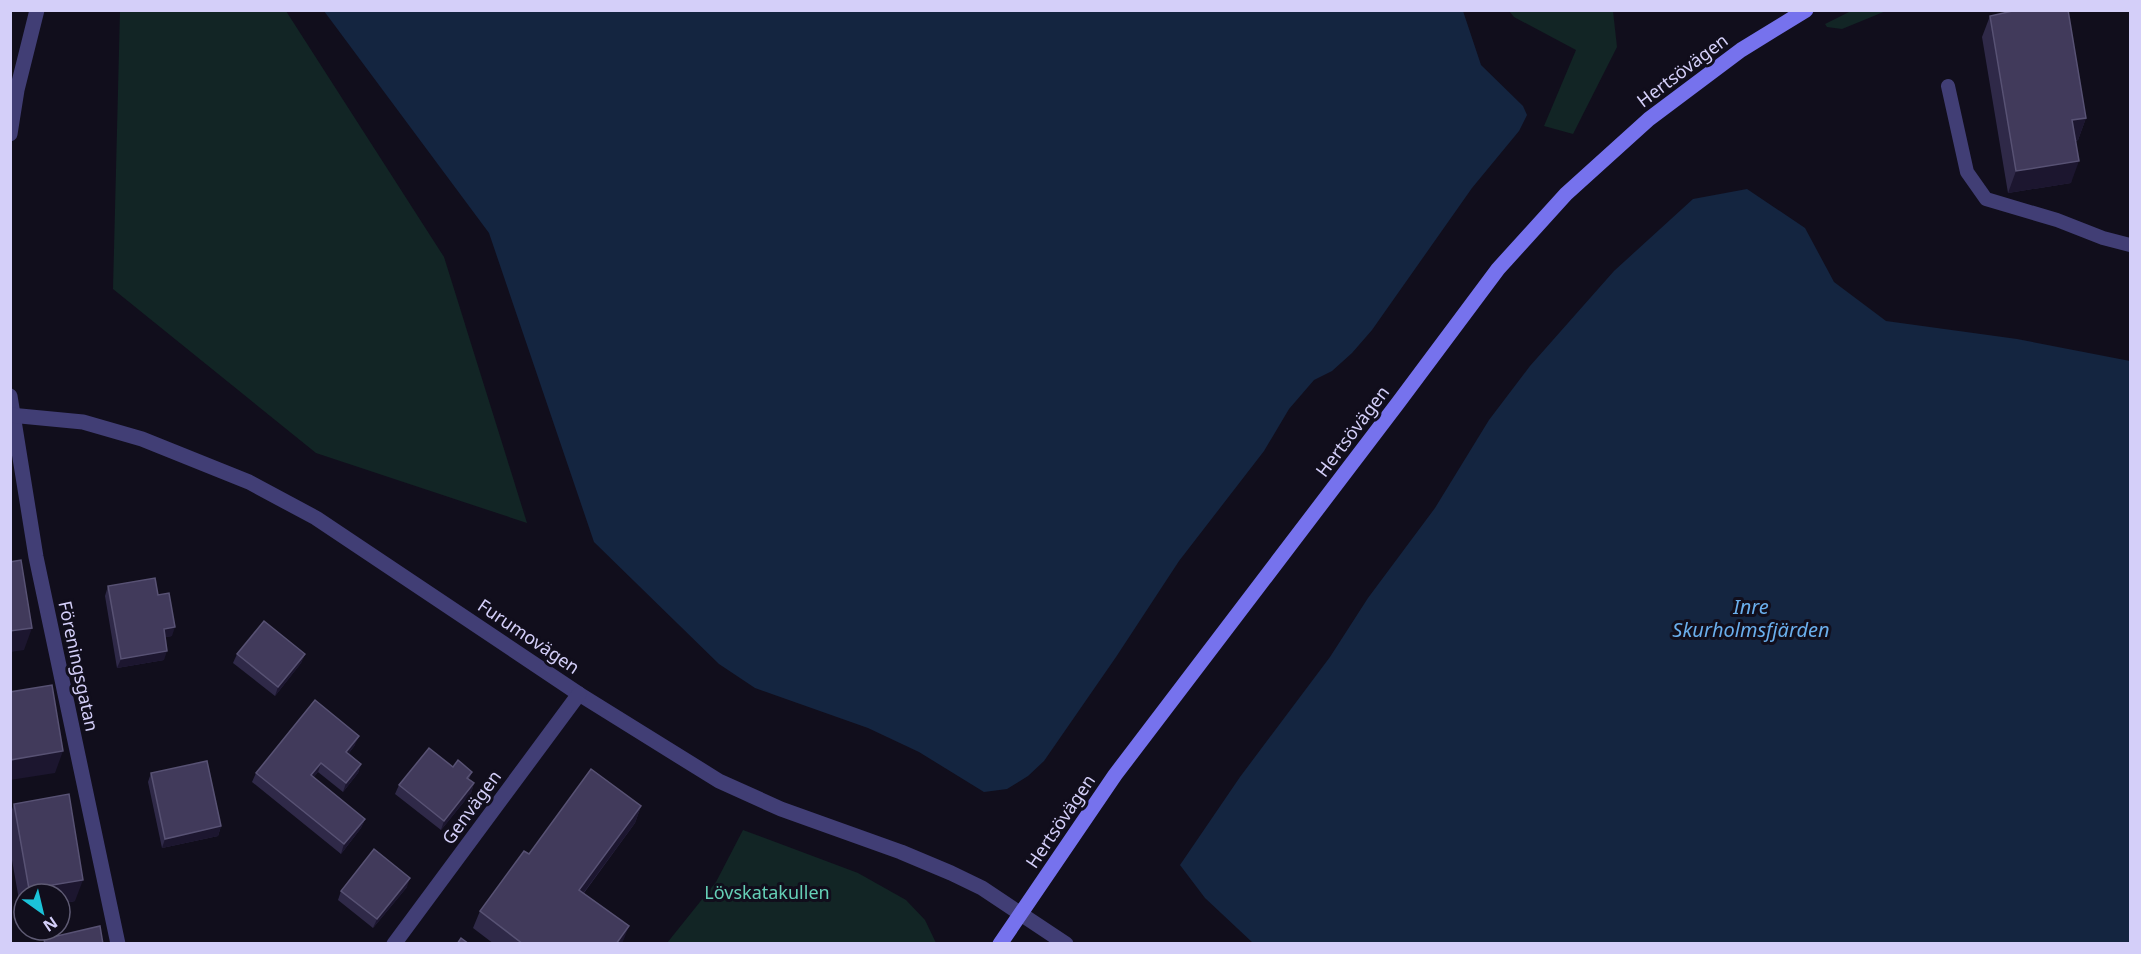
<svg xmlns="http://www.w3.org/2000/svg" width="2141" height="954" font-family="'Noto Sans',sans-serif">
  <style>
    .green { fill: #122525 }
    .water { fill: #142540 }
    .lines { fill: none; stroke-linecap: round; stroke-linejoin: round }
    .lane { stroke: #413e75; stroke-width: 14 }
    .street { stroke: #413e75; stroke-width: 15 }
    .secondary { stroke: #7672ed; stroke-width: 15 }
    .wall { fill: #2f2948 }
    .shaded-wall { fill: #1c162f }
    .building { fill: #413a5b; stroke: #585274; stroke-width: 1.5 }
    .labels { text-anchor: middle; dominant-baseline: central; stroke-width: 6; stroke-linejoin: round; paint-order: stroke }
    .street-label { font-size: 18px; fill: #d4cff9; stroke: #110e1c }
    .park-label { font-size: 18px; fill: #65cfb6; stroke: #110e1c }
    .water-label { font-size: 20px; font-style: italic; fill: #6aaeec; stroke: #110e1c }
  </style>
  <rect width="100%" height="100%" fill="#110e1c"/>
  <g class="green">
    <path d="M 120,11 L 286,11 L 444,257 L 527,523 L 316,453 L 113,289 Z"/>
    <path d="M 1509,11 L 1613,11 L 1617,47 L 1573,134 L 1544,126 L 1576,50 L 1514,17 Z"/>
    <path d="M 1851,11 L 1851,10 L 1886,11 L 1842,29 L 1827,27 L 1825,24 Z"/>
    <path d="M 743,830 L 858,873 L 906,900 L 925,920 L 936,943 L 667,943 L 716,882 Z"/>
  </g>
  <g class="water">
    <path d="M 324,11 L 1463,11 L 1481,65 L 1523,106 L 1527,115 L 1519,131 L 1472,188 L 1372,330 L 1352,353 L 1332,371 L 1314,380 L 1289,409 L 1264,451 L 1179,561 L 1116,657 L 1044,761 L 1028,776 L 1007,789 L 984,792 L 919,752 L 868,728 L 755,688 L 719,664 L 594,542 L 489,233 Z"/>
    <path d="M 1747,189 L 1805,228 L 1834,282 L 1886,321 L 2017,339 L 2130,361 L 2130,943 L 1253,943 L 1205,898 L 1180,865 L 1240,777 L 1330,657 L 1368,598 L 1435,508 L 1489,420 L 1530,366 L 1614,271 L 1693,199 Z"/>
  </g>
  <g class="lines">
    <path class="lane" d="M 1948,86 L 1967,172 L 1986,199 L 2057,220 L 2103,238 L 2130,245"/>
    <g class="street">
      <path d="M 10,134 L 17,90 L 37,10"/>
      <path d="M 10,396 L 36,557 L 118,944"/>
      <path d="M 10,415 L 83,422 L 142,439 L 249,482 L 316,518 L 579,694 L 719,781 L 781,809 L 901,852 L 951,873 L 982,888 L 1066,944"/>
      <path d="M 394,944 L 579,694"/>
    </g>
    <path class="secondary" d="M 1000,944 L 1115,775 L 1398,403 L 1498,269 L 1566,194 L 1649,119 L 1741,50 L 1806,10"/>
  </g>
  <g class="wall">
    <path d="M 2013,10 L 2068,10 L 2086,118 L 2078,140 L 2076,141 L 2071,183 L 2008,193 L 1982,37 L 1990,16 L 2013,12 Z"/>
    <path d="M 108,586 L 158,595 L 172,636 L 165,637 L 164,660 L 117,668 L 105,596 Z"/>
    <path d="M 237,654 L 305,654 L 301,663 L 275,696 L 233,663 Z"/>
    <path d="M 355,745 L 349,753 L 361,764 L 358,773 L 343,792 L 318,772 L 313,778 L 365,819 L 361,828 L 341,854 L 252,782 L 256,773 Z"/>
    <path d="M 453,767 L 472,772 L 469,779 L 474,783 L 471,793 L 441,830 L 395,794 L 399,785 Z"/>
    <path d="M 151,773 L 221,826 L 218,836 L 162,848 L 148,782 Z"/>
    <path d="M 14,804 L 75,901 L 60,904 L 60,894 L 24,894 L 24,911 L 21,911 L 10,849 L 10,815 Z"/>
    <path d="M 641,806 L 635,823 L 584,893 L 622,944 L 494,944 L 473,928 L 480,911 L 529,854 Z"/>
    <path d="M 407,887 L 373,928 L 338,900 L 341,891 Z"/>
  </g>
  <g class="shaded-wall">
    <path d="M 2086,118 L 2078,140 L 2064,142 L 2072,120 Z"/>
    <path d="M 2079,161 L 2071,183 L 2008,193 L 2016,171 Z"/>
    <path d="M 175,627 L 172,636 L 160,638 L 164,629 Z"/>
    <path d="M 32,628 L 24,650 L 10,652 L 10,631 Z"/>
    <path d="M 167,651 L 164,660 L 117,668 L 121,659 Z"/>
    <path d="M 305,654 L 301,663 L 275,696 L 278,687 Z"/>
    <path d="M 359,736 L 355,745 L 343,761 L 346,752 Z"/>
    <path d="M 63,751 L 55,773 L 10,780 L 10,760 Z"/>
    <path d="M 321,763 L 318,772 L 307,785 L 311,775 Z"/>
    <path d="M 361,764 L 358,773 L 343,792 L 346,783 Z"/>
    <path d="M 474,783 L 471,793 L 441,830 L 444,821 Z"/>
    <path d="M 641,806 L 635,823 L 573,907 L 579,890 Z"/>
    <path d="M 365,819 L 361,828 L 341,854 L 344,844 Z"/>
    <path d="M 221,826 L 218,836 L 162,848 L 165,839 Z"/>
    <path d="M 410,878 L 407,887 L 373,928 L 377,919 Z"/>
    <path d="M 83,880 L 75,901 L 60,904 L 60,894 L 28,894 L 29,889 Z"/>
    <path d="M 629,926 L 622,944 L 616,944 Z"/>
  </g>
  <g class="building">
    <path d="M 2017,10 L 2068,10 L 2086,118 L 2072,120 L 2079,161 L 2016,171 L 1990,16 Z"/>
    <path d="M 21,560 L 32,628 L 10,631 L 10,562 Z"/>
    <path d="M 155,578 L 158,595 L 169,593 L 175,627 L 164,629 L 167,651 L 121,659 L 108,586 Z"/>
    <path d="M 264,621 L 305,654 L 278,687 L 237,654 Z"/>
    <path d="M 52,685 L 63,751 L 10,760 L 10,692 Z"/>
    <path d="M 315,700 L 359,736 L 346,752 L 361,764 L 346,783 L 321,763 L 311,775 L 365,819 L 344,844 L 256,773 Z"/>
    <path d="M 429,748 L 453,767 L 458,760 L 472,772 L 467,778 L 474,783 L 444,821 L 399,785 Z"/>
    <path d="M 207,761 L 221,826 L 165,839 L 151,773 Z"/>
    <path d="M 591,769 L 641,806 L 579,890 L 629,926 L 616,944 L 523,944 L 480,911 L 524,851 L 529,854 Z"/>
    <path d="M 69,794 L 83,880 L 29,889 L 14,804 Z"/>
    <path d="M 374,849 L 410,878 L 377,919 L 341,891 Z"/>
    <path d="M 100,926 L 103,944 L 45,944 L 44,939 Z"/>
    <path d="M 461,938 L 469,944 L 457,944 Z"/>
  </g>
  <g class="labels">
    <g class="street-label">
      <text transform="translate(1682 70) rotate(-37)">Hertsövägen</text>
      <text transform="translate(1352 431) rotate(-53)">Hertsövägen</text>
      <text transform="translate(529 636) rotate(34)">Furumovägen</text>
      <text transform="translate(79 666) rotate(78)">Föreningsgatan</text>
      <text transform="translate(471 807) rotate(-54)">Genvägen</text>
      <text transform="translate(1060 821) rotate(-56)">Hertsövägen</text>
    </g>
    <g class="park-label">
      <text x="767" y="892">Lövskatakullen</text>
    </g>
    <g class="water-label">
      <text x="1751" y="606">Inre<tspan x="1751" dy="23">Skurholmsfjärden</tspan></text>
    </g>
  </g>
  <rect width="2141" height="954" fill="none" stroke="#d4cff9" stroke-width="24"/>
  <g transform="translate(42 912) rotate(146)"><circle r="28" fill="#110e1c" stroke="#5f5b74" stroke-width="1.5"/>
  <path d="M0-4.5L10 22L0 15L-10 22Z" fill="#1bc3d9"/>
  <text y="-9" font-size="16" font-weight="bold" text-anchor="middle" fill="#d4cff9">N</text>
  </g>
</svg>
